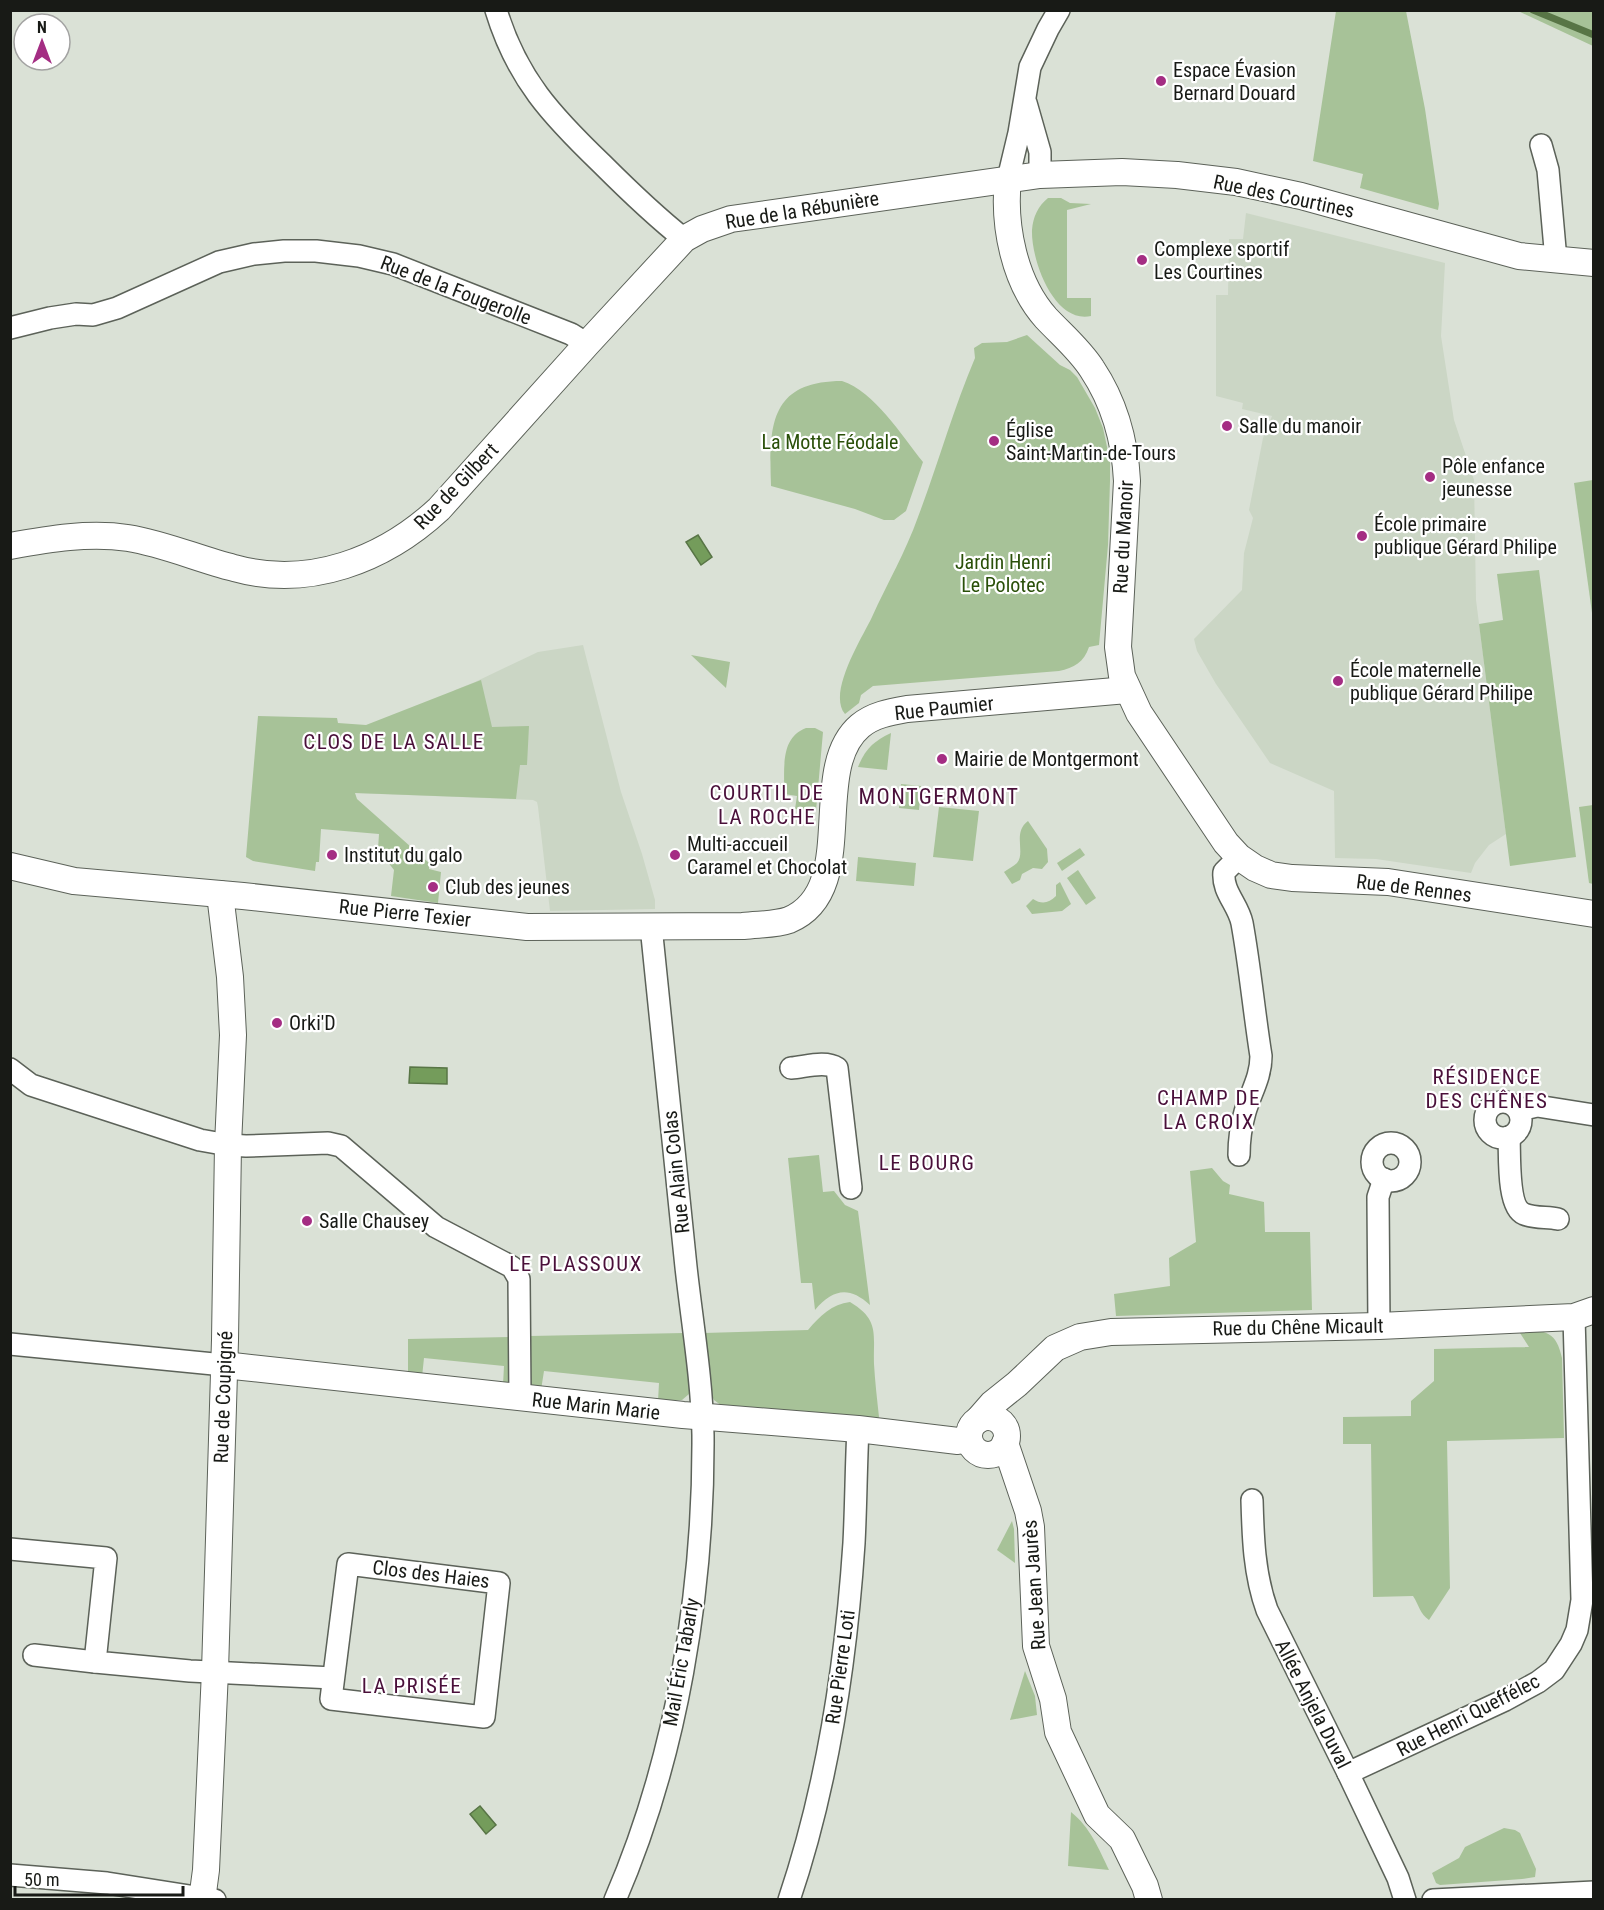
<svg xmlns="http://www.w3.org/2000/svg" width="1604" height="1910" font-family="'Roboto Condensed',sans-serif">
  <style>
    .built { fill: #cbd6c5 }
    .green { fill: #a7c298 }
    .water { fill: #749c5b; stroke: #587546; stroke-width: 1.5 }
    .lines { fill: none; stroke-linecap: round; stroke-linejoin: round }
    .stream { stroke: #587546; stroke-width: 7 }
    .minor-casing { stroke: #5c6259; stroke-width: 24 }
    .tertiary-casing { stroke: #5c6259; stroke-width: 28 }
    .minor { stroke: #fff; stroke-width: 21 }
    .tertiary { stroke: #fff; stroke-width: 26 }
    .poi-dot { fill: #a42d83; stroke: #fff; stroke-width: 2 }
    .labels { text-anchor: middle; dominant-baseline: central; stroke-width: 4.5; stroke-linejoin: round; paint-order: stroke }
    .poi-label { font-size: 20px; fill: #181a16; stroke: #fff; text-anchor: start }
    .street-label { font-size: 20px; fill: #181a16; stroke: #fff }
    .park-label { font-size: 20px; fill: #2a5009; stroke: #fff }
    .neighbourhood-label { font-size: 21px; letter-spacing: 1.5px; fill: #4a103a; stroke: #fff }
    .quarter-label { font-size: 22px; letter-spacing: 1.5px; fill: #4a103a; stroke: #fff }
  </style>
  <rect width="100%" height="100%" fill="#dae1d6"/>
  <g class="built">
    <path d="M 1246,213 L 1445,263 L 1441,336 L 1454,420 L 1474,480 L 1476,600 L 1506,834 L 1489,845 L 1475,863 L 1471,873 L 1376,859 L 1335,858 L 1334,791 L 1270,763 L 1216,684 L 1197,651 L 1194,639 L 1242,590 L 1244,553 L 1253,518 L 1249,510 L 1263,438 L 1272,416 L 1242,409 L 1243,403 L 1216,396 L 1216,295 L 1228,295 L 1229,239 L 1243,239 Z"/>
    <path d="M 583,645 L 621,792 L 642,854 L 655,900 L 655,909 L 550,911 L 538,807 L 537,802 L 533,800 L 355,793 L 455,690 L 475,682 L 538,652 Z"/>
  </g>
  <g class="green">
    <path d="M 1336,11 L 1406,11 L 1425,109 L 1439,204 L 1438,210 L 1360,188 L 1363,174 L 1313,161 Z"/>
    <path d="M 1518,11 L 1593,11 L 1593,46 Z"/>
    <path d="M 1048,198 L 1061,198 L 1070,203 L 1091,204 L 1067,210 L 1067,298 L 1091,298 L 1091,316 C 1054,324 1031,260 1032,230 C 1033,217 1038,206 1048,198 Z"/>
    <path d="M 1027,335 L 1060,365 L 1070,370 L 1077,377 L 1095,408 L 1103,428 L 1110,461 L 1110,481 L 1108,545 L 1099,645 L 1089,647 C 1084,662 1074,668 1059,671 L 873,686 L 861,695 L 859,703 L 845,714 C 827,693 862,638 872,617 C 887,584 906,551 918,517 C 938,464 953,410 975,358 L 974,348 L 982,343 L 1007,342 Z"/>
    <path d="M 842,381 C 874,391 902,436 923,462 L 906,511 L 894,520 L 884,520 L 855,509 L 771,486 C 769,427 769,381 842,381 Z"/>
    <path d="M 1593,480 L 1594,620 L 1593,620 L 1574,483 Z"/>
    <path d="M 1539,570 L 1576,857 L 1510,866 L 1479,624 L 1503,620 L 1497,574 Z"/>
    <path d="M 691,655 L 730,662 L 726,688 Z"/>
    <path d="M 481,680 L 492,727 L 529,726 L 527,765 L 520,765 L 516,799 L 355,793 L 357,799 L 429,863 L 429,869 L 441,872 L 438,903 L 391,896 L 394,870 L 378,849 L 379,834 L 321,829 L 319,862 L 316,862 L 315,871 L 253,861 L 246,857 L 258,716 L 337,718 L 338,723 L 366,725 Z"/>
    <path d="M 806,728 L 815,728 L 823,732 L 816,811 L 795,809 L 797,796 L 784,794 C 785,771 779,738 806,728 Z"/>
    <path d="M 891,733 L 887,770 L 858,767 C 865,749 874,741 891,733 Z"/>
    <path d="M 901,784 L 921,786 L 919,810 L 899,808 Z"/>
    <path d="M 1593,805 L 1594,805 L 1593,884 L 1589,883 L 1579,807 Z"/>
    <path d="M 939,807 L 979,811 L 973,861 L 933,857 Z"/>
    <path d="M 1028,821 L 1047,849 L 1048,862 L 1042,869 L 1033,868 L 1022,874 L 1020,880 L 1012,884 L 1004,872 C 1008,869 1014,866 1017,863 C 1026,852 1012,833 1028,821 Z"/>
    <path d="M 1080,848 L 1085,855 L 1062,871 L 1057,863 Z"/>
    <path d="M 858,857 L 916,863 L 914,886 L 856,881 Z"/>
    <path d="M 1078,870 L 1096,898 L 1086,905 L 1067,878 Z"/>
    <path d="M 1060,882 L 1071,904 L 1062,911 L 1032,914 L 1026,906 L 1033,899 C 1042,905 1049,903 1056,896 L 1056,885 Z"/>
    <path d="M 819,1155 L 823,1192 L 834,1191 L 845,1205 L 858,1211 L 870,1305 C 849,1286 833,1289 815,1310 L 812,1283 L 801,1283 L 788,1158 Z"/>
    <path d="M 1212,1168 L 1223,1181 L 1230,1185 L 1229,1194 L 1264,1202 L 1265,1232 L 1310,1232 L 1312,1310 L 1116,1316 L 1114,1294 L 1170,1286 L 1169,1258 L 1196,1242 L 1190,1171 Z"/>
    <path d="M 850,1302 C 880,1320 873,1334 874,1364 C 875,1381 877,1399 879,1417 L 876,1421 L 722,1406 L 714,1400 L 710,1392 L 704,1333 L 808,1330 C 820,1316 832,1304 850,1302 Z"/>
    <path d="M 1518,1330 C 1544,1330 1556,1330 1562,1358 L 1564,1438 L 1447,1441 L 1450,1588 L 1429,1620 C 1420,1614 1419,1605 1413,1596 L 1373,1597 L 1371,1444 L 1343,1444 L 1343,1417 L 1411,1416 L 1411,1401 L 1434,1381 L 1434,1349 L 1529,1347 Z"/>
    <path d="M 684,1333 L 689,1387 L 689,1394 L 682,1400 L 658,1401 L 659,1383 L 544,1371 L 541,1390 L 531,1388 L 530,1336 Z"/>
    <path d="M 510,1337 L 511,1385 L 503,1385 L 504,1366 L 424,1358 L 422,1377 L 408,1375 L 408,1339 Z"/>
    <path d="M 1012,1521 L 1014,1529 L 1015,1563 L 997,1550 Z"/>
    <path d="M 1025,1671 L 1035,1696 L 1037,1715 L 1010,1720 Z"/>
    <path d="M 1071,1812 C 1090,1827 1099,1849 1109,1870 L 1068,1866 Z"/>
    <path d="M 1504,1828 L 1515,1830 L 1520,1833 L 1536,1869 L 1535,1877 L 1522,1879 L 1440,1885 L 1436,1883 L 1432,1873 L 1459,1858 L 1465,1847 Z"/>
  </g>
  <g class="water">
    <path d="M 698,535 L 712,557 L 701,565 L 686,542 Z"/>
    <path d="M 410,1067 L 447,1068 L 447,1084 L 409,1083 Z"/>
    <path d="M 480,1806 L 496,1825 L 486,1834 L 470,1814 Z"/>
  </g>
  <g class="lines">
    <path class="stream" d="M 1533,10 L 1594,35"/>
    <g class="minor-casing">
      <g id="minor">
        <path d="M 496,10 C 517,79 552,116 602,164 C 628,190 655,216 684,239"/>
        <path d="M 1026,103 L 1040,152 L 1040,175"/>
        <path d="M 1541,145 L 1548,170 L 1556,260"/>
        <path d="M 1008,179 L 1019,133 L 1030,67 L 1048,29 L 1059,10"/>
        <path d="M 10,328 L 50,318 L 76,314 L 93,315 L 117,308 L 219,262 L 254,254 L 284,251 L 316,251 L 359,256 L 393,264 L 571,334 L 587,344"/>
        <path d="M 1239,857 L 1224,872 C 1222,892 1238,904 1242,923 C 1250,967 1254,1012 1261,1056 C 1261,1077 1251,1092 1245,1112 C 1241,1126 1239,1140 1239,1155"/>
        <path d="M 791,1068 C 805,1067 825,1060 837,1068 L 851,1188"/>
        <path d="M 10,1069 L 31,1085 L 200,1140 L 228,1145 L 246,1146 L 328,1143 L 341,1146 L 436,1227 L 512,1267 L 519,1279 L 520,1397"/>
        <circle cx="1503" cy="1120" r="18"/>
        <path d="M 1519,1110 L 1537,1106 L 1594,1115"/>
        <path d="M 1509,1137 C 1510,1154 1507,1207 1524,1214 C 1533,1218 1547,1217 1558,1219"/>
        <circle cx="1391" cy="1162" r="19"/>
        <path d="M 1379,1326 L 1378,1197 L 1384,1179"/>
        <path d="M 10,1344 L 224,1365"/>
        <path d="M 1252,1500 C 1253,1537 1254,1574 1267,1610 L 1348,1773 L 1398,1878 L 1405,1900"/>
        <path d="M 10,1549 L 106,1558 L 95,1662 L 190,1671 L 333,1678"/>
        <path d="M 348,1564 L 499,1583 L 484,1717 L 331,1699 Z"/>
        <path d="M 34,1655 L 95,1662"/>
        <path d="M 1348,1773 L 1505,1700 L 1538,1682 L 1554,1670 L 1571,1644 L 1577,1630 L 1582,1600 L 1574,1317"/>
        <path d="M 10,1875 L 107,1883 L 215,1900"/>
        <path d="M 615,1900 C 677,1757 704,1590 703,1435 C 702,1379 692,1322 686,1267 C 675,1153 662,1040 651,926"/>
        <path d="M 789,1900 C 828,1785 846,1664 854,1543 C 856,1505 856,1467 858,1429"/>
        <path d="M 1433,1900 L 1594,1892"/>
      </g>
    </g>
    <g class="tertiary-casing">
      <g id="tertiary">
        <path d="M 1008,179 C 1003,225 1014,282 1046,318 C 1061,334 1080,350 1092,369 C 1114,402 1125,441 1127,481 L 1118,647 L 1122,676 L 1139,713 L 1226,843 L 1239,857 L 1255,868 L 1271,875 L 1292,878 L 1388,882 L 1594,914"/>
        <path d="M 10,546 C 49,539 89,532 128,538 C 165,544 198,559 234,568 C 309,589 384,560 439,509 L 587,344 L 684,239 L 702,229 L 731,219 L 1040,175 L 1122,172 L 1177,175 L 1236,182 L 1301,196 L 1519,256 L 1594,263"/>
        <path d="M 10,866 L 74,881 L 243,896 L 527,927 L 743,926 C 758,924 775,925 789,920 C 861,890 808,770 860,726 C 873,715 890,712 907,709 L 1127,690"/>
        <path d="M 224,1365 L 683,1415 L 858,1429 L 958,1441 L 969,1438"/>
        <circle cx="988" cy="1436" r="19"/>
        <path d="M 978,1420 L 992,1404 L 1017,1384 L 1055,1348 L 1080,1337 L 1111,1332 L 1379,1326 L 1574,1317 L 1594,1310"/>
        <path d="M 1005,1443 L 1028,1511 L 1031,1527 L 1036,1646 L 1053,1699 L 1058,1732 L 1097,1815 L 1122,1839 L 1145,1886 L 1149,1900"/>
        <path d="M 202,1900 L 206,1870 L 215,1671 L 225,1340 L 228,1145 L 233,1035 L 230,977 L 220,894"/>
      </g>
    </g>
    <use href="#minor" class="minor"/>
    <use href="#tertiary" class="tertiary"/>
  </g>
  <g class="poi-dot">
    <circle cx="1161" cy="81" r="6"/>
    <circle cx="1142" cy="260" r="6"/>
    <circle cx="1227" cy="426" r="6"/>
    <circle cx="994" cy="441" r="6"/>
    <circle cx="1430" cy="477" r="6"/>
    <circle cx="1362" cy="536" r="6"/>
    <circle cx="1338" cy="681" r="6"/>
    <circle cx="942" cy="759" r="6"/>
    <circle cx="332" cy="855" r="6"/>
    <circle cx="675" cy="855" r="6"/>
    <circle cx="433" cy="887" r="6"/>
    <circle cx="277" cy="1023" r="6"/>
    <circle cx="307" cy="1221" r="6"/>
  </g>
  <g class="labels">
    <g class="poi-label">
      <text x="1173" y="70">Espace Évasion<tspan x="1173" dy="23">Bernard Douard</tspan></text>
      <text x="1154" y="249">Complexe sportif<tspan x="1154" dy="23">Les Courtines</tspan></text>
      <text x="1239" y="426">Salle du manoir</text>
      <text x="1006" y="430">Église<tspan x="1006" dy="23">Saint-Martin-de-Tours</tspan></text>
      <text x="1442" y="466">Pôle enfance<tspan x="1442" dy="23">jeunesse</tspan></text>
      <text x="1374" y="524">École primaire<tspan x="1374" dy="23">publique Gérard Philipe</tspan></text>
      <text x="1350" y="670">École maternelle<tspan x="1350" dy="23">publique Gérard Philipe</tspan></text>
      <text x="954" y="759">Mairie de Montgermont</text>
      <text x="687" y="844">Multi-accueil<tspan x="687" dy="23">Caramel et Chocolat</tspan></text>
      <text x="344" y="855">Institut du galo</text>
      <text x="445" y="887">Club des jeunes</text>
      <text x="289" y="1023">Orki'D</text>
      <text x="319" y="1221">Salle Chausey</text>
    </g>
    <g class="street-label">
      <text transform="translate(1284 196) rotate(12)">Rue des Courtines</text>
      <text transform="translate(802 210) rotate(-9)">Rue de la Rébunière</text>
      <text transform="translate(456 290) rotate(21)">Rue de la Fougerolle</text>
      <text transform="translate(456 486) rotate(-46)">Rue de Gilbert</text>
      <text transform="translate(1123 537) rotate(-87)">Rue du Manoir</text>
      <text transform="translate(944 708) rotate(-6)">Rue Paumier</text>
      <text transform="translate(1414 888) rotate(7)">Rue de Rennes</text>
      <text transform="translate(405 913) rotate(6)">Rue Pierre Texier</text>
      <text transform="translate(676 1172) rotate(-96)">Rue Alain Colas</text>
      <text transform="translate(1298 1327) rotate(-1)">Rue du Chêne Micault</text>
      <text transform="translate(223 1397) rotate(-88)">Rue de Coupigné</text>
      <text transform="translate(596 1406) rotate(6)">Rue Marin Marie</text>
      <text transform="translate(431 1574) rotate(7)">Clos des Haies</text>
      <text transform="translate(1034 1585) rotate(-94)">Rue Jean Jaurès</text>
      <text transform="translate(681 1662) rotate(-80)">Mail Éric Tabarly</text>
      <text transform="translate(840 1667) rotate(-82)">Rue Pierre Loti</text>
      <text transform="translate(1313 1704) rotate(63)">Allée Anjela Duval</text>
      <text transform="translate(1468 1715) rotate(-27)">Rue Henri Queffélec</text>
    </g>
    <g class="park-label">
      <text x="830" y="442">La Motte Féodale</text>
      <text x="1003" y="562">Jardin Henri<tspan x="1003" dy="23">Le Polotec</tspan></text>
    </g>
    <g class="neighbourhood-label">
      <text x="394" y="742">CLOS DE LA SALLE</text>
      <text x="767" y="793">COURTIL DE<tspan x="767" dy="24">LA ROCHE</tspan></text>
      <text x="1487" y="1077">RÉSIDENCE<tspan x="1487" dy="24">DES CHÊNES</tspan></text>
      <text x="1209" y="1098">CHAMP DE<tspan x="1209" dy="24">LA CROIX</tspan></text>
      <text x="927" y="1163">LE BOURG</text>
      <text x="576" y="1264">LE PLASSOUX</text>
      <text x="412" y="1686">LA PRISÉE</text>
    </g>
    <g class="quarter-label">
      <text x="939" y="796">MONTGERMONT</text>
    </g>
  </g>
  <rect width="1604" height="1910" fill="none" stroke="#181a16" stroke-width="24"/>
  <g transform="translate(42 42)"><circle r="28" fill="#ffffff" stroke="#a3a3a2" stroke-width="1.5"/>
  <path d="M0-4.5L10 22L0 15L-10 22Z" fill="#a42d83"/>
  <text y="-9" font-size="16" font-weight="bold" text-anchor="middle" fill="#181a16">N</text>
  </g>
  <path d="M15 1886v9h168v-9" fill="none" stroke="#181a16" stroke-width="3"/>
  <text x="24" y="1886" font-size="18" fill="#181a16" stroke="#ffffff" stroke-width="4.5" paint-order="stroke">50 m</text>
</svg>
